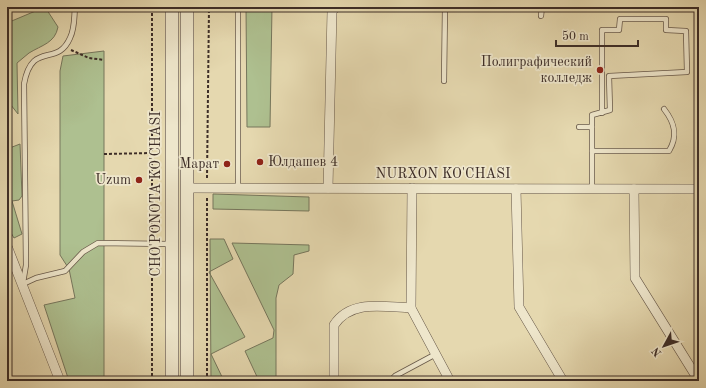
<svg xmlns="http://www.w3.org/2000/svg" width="706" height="388" font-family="'Old Standard TT',serif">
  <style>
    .green { fill: #aec090; stroke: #76765c }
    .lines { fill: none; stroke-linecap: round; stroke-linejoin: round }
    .service-casing { stroke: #675849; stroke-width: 6 }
    .minor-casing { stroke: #675849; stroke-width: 10 }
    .secondary-casing { stroke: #3d2d27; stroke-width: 14 }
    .path { stroke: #3d2d27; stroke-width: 2; stroke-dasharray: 3 2; stroke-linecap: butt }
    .service { stroke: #eee6cb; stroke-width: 4.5 }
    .minor { stroke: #eee6cb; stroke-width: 9 }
    .secondary { stroke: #eee6cb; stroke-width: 13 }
    .poi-dot { fill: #8f2418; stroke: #eee6cb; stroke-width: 1.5 }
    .labels { text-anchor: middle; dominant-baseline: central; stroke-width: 3.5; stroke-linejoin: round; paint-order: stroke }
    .poi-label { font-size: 14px; fill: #3d2d27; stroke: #eee6cb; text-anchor: end }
    .street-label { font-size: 14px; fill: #3d2d27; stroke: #eee6cb }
  </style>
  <rect width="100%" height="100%" fill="#e5d8af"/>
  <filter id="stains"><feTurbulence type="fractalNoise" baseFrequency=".005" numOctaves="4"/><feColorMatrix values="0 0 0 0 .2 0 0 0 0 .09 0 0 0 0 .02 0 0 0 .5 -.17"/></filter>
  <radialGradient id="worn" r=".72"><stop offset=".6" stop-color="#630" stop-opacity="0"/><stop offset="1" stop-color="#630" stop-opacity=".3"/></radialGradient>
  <g class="green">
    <path d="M 45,7 L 58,27 C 55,43 42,45 29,53 C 25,56 21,60 17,63 L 18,114 L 7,100 L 7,23 Z"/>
    <path d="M 246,7 L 272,7 L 270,127 L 247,127 Z"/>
    <path d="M 104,51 L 104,381 L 69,381 L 44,305 L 75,298 L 69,269 L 60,255 L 60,71 L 63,56 Z"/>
    <path d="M 20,144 L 22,196 L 19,200 L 12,201 L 22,234 L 14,238 L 7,226 L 7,149 Z"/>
    <path d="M 213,194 L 309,197 L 309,211 L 213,209 Z"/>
    <path d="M 210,239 L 224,239 L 233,259 L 209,272 L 245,337 L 211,354 L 224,381 L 211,381 Z"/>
    <path d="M 232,243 L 309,245 L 309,251 L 294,255 L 293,274 L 279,285 L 276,298 L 276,381 L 259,381 L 245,351 L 273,338 L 274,330 Z"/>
  </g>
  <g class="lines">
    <g class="service-casing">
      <g id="service">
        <path d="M 541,16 L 542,7"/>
        <path d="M 444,81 L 445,7"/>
        <path d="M 579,127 L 592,127"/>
        <path d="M 592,151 L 669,151 C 678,136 675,123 664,109"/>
        <path d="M 238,188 L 238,7"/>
        <path d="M 592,189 L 592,115 L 610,110 L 609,76 L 687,72 L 686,31 L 666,30 L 666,19 L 620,19 L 619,30 L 602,30 L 602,113"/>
        <path d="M 23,283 L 26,265 L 24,84 C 32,40 57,68 70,38 C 75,28 74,17 75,7"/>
        <path d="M 23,284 L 36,278 L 65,271 L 83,252 L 98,243 L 170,244"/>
        <path d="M 390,381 L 395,376 L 436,354"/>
      </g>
    </g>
    <g class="minor-casing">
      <g id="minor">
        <path d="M 187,188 L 699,189"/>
        <path d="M 328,188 L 332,11 L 336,7"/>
        <path d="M 412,188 L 411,308 L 450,381"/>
        <path d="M 516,189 L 519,307 L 563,381"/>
        <path d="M 634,189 L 635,278 L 699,381"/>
        <path d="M 7,246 L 60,381"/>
        <path d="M 334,381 L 334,325 C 351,299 384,307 411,308"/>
      </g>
    </g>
    <g class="secondary-casing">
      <g id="secondary">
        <path d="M 172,381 L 172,7"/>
        <path d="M 187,381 L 187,7"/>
      </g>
    </g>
    <g class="path">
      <path d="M 71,50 L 89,58 L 104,60"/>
      <path d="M 104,154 L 152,153"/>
      <path d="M 207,178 L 209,7"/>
      <path d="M 207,198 L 207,381"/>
      <path d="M 152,236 L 152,7"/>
      <path d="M 152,381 L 152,250"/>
    </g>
    <use href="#service" class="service"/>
    <use href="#minor" class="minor"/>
    <use href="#secondary" class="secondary"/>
  </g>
  <g class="poi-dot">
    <circle cx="600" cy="70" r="4"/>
    <circle cx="260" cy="162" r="4"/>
    <circle cx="227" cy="164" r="4"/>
    <circle cx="139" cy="180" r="4"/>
  </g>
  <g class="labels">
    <g class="poi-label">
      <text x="592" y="62">Полиграфический<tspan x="592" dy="16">колледж</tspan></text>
      <text x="268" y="162" text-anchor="start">Юлдашев 4</text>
      <text x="219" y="164">Марат</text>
      <text x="131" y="180">Uzum</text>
    </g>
    <g class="street-label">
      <text x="443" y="174">NURXON KO'CHASI</text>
      <text transform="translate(156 194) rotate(-90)">CHO'PONOTA KO'CHASI</text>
    </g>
  </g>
  <rect width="706" height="388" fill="none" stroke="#e5d8af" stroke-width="24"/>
  <rect x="8" y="8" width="690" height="372" fill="none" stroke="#3d2d27" stroke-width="2"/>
  <rect x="12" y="12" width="682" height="364" fill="none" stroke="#3d2d27"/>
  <g transform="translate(664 346) rotate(230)" stroke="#eee6cb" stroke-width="3" paint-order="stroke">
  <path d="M0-3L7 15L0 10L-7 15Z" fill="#3d2d27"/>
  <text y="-6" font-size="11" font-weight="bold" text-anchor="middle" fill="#3d2d27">N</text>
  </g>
  <path d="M556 40v6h82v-6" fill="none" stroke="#3d2d27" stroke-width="2"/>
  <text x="562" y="40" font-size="12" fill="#3d2d27" stroke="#eee6cb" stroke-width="3" paint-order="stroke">50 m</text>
  <rect width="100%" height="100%" filter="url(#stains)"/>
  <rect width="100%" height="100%" fill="url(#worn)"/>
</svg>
